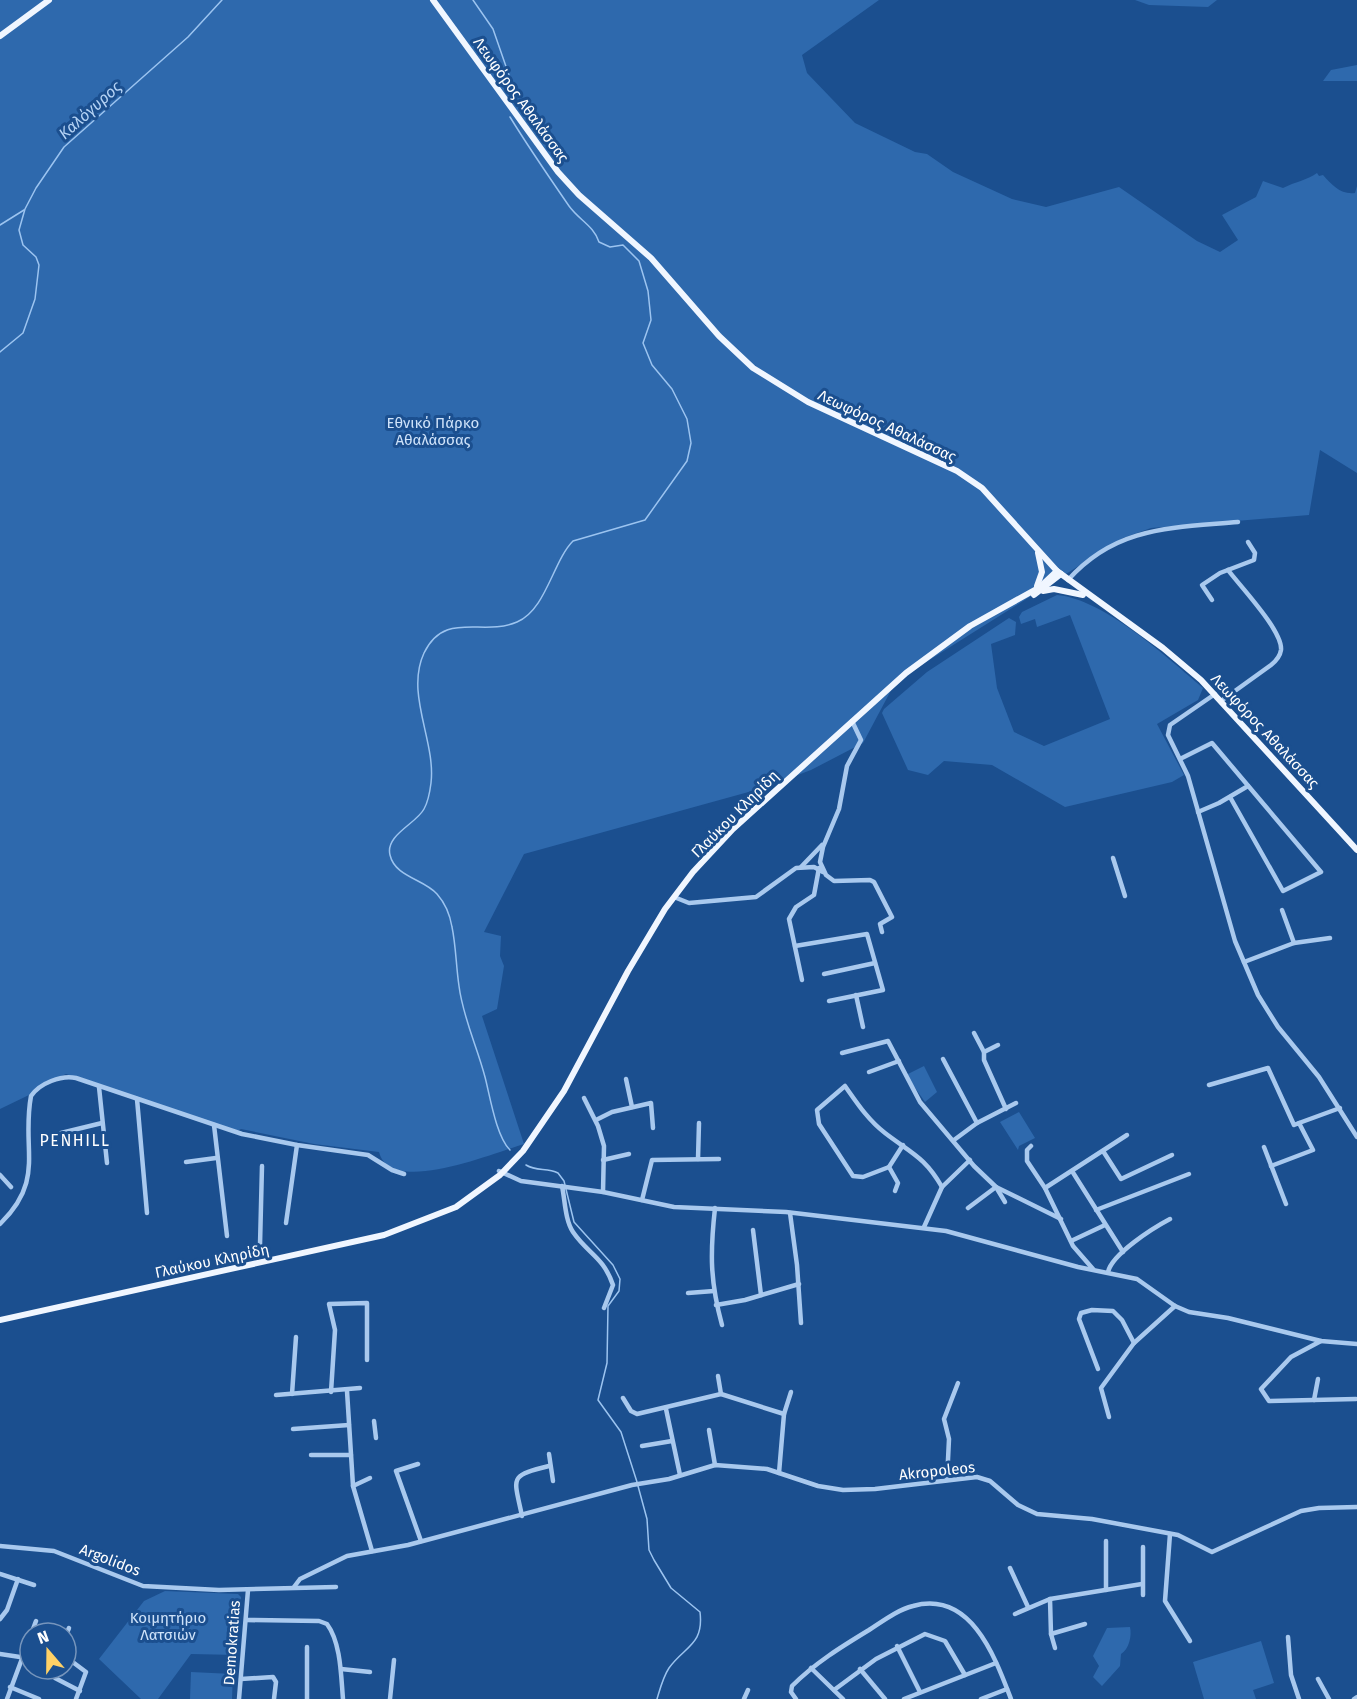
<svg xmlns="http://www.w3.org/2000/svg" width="1357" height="1699" font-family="'Fira Sans',sans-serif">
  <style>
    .green { fill: #2e69ad }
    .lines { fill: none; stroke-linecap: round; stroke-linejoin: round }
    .stream { stroke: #9cc4f0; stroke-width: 1.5 }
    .minor { stroke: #a9c9ee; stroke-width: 4.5 }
    .major { stroke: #f0f6ff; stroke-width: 6 }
    .labels { text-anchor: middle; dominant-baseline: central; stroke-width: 6; stroke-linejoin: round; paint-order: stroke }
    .street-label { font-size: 15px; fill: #fff; stroke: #1b4f8f }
    .park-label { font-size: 15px; fill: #cfe3fa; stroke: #1b4f8f }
    .water-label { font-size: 16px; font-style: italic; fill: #b5d3f5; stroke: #1b4f8f }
    .neighbourhood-label { font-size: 16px; letter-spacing: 1.5px; fill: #fff; stroke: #1b4f8f }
  </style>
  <rect width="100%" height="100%" fill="#1b4f8f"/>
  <g class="green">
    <path d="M 0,0 L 879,0 L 802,55 L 807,73 L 855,123 L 915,152 L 927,154 L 953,172 L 1012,199 L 1046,207 L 1119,187 L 1197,241 L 1220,252 L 1238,240 L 1222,215 L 1256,197 L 1263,181 L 1283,188 C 1295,182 1307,180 1317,173 L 1319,176 L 1323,175 C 1332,185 1341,195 1355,193 L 1357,186 L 1357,473 L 1320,450 L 1309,515 L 1151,528 L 1123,538 L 896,681 L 863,743 L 811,770 L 763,788 L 524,854 L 484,932 L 501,936 L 500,956 L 504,966 L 497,1009 L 482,1016 L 524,1144 C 496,1152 390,1197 379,1152 L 314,1144 L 241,1129 L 237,1131 L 66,1074 L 47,1082 L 29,1095 L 0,1109 Z"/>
    <path d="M 1135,0 L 1217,0 L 1208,7 L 1149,5 Z"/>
    <path d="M 1357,65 L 1357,81 L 1323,81 L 1331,70 Z"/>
    <path d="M 1057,595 C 1104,599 1168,658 1203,688 L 1198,700 L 1157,724 L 1184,775 L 1172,782 L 1065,807 L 992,765 L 944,761 L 928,775 L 908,770 L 882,713 L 884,709 L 927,672 L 1009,618 L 1016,622 L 1015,635 L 991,644 L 997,688 L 1014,732 L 1044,746 L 1110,719 L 1070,615 L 1037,627 L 1035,619 L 1021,624 L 1019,617 L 1022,612 Z"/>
    <path d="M 924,1066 L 937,1092 L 925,1102 L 906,1075 Z"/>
    <path d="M 1019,1112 L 1035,1138 L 1019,1146 L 1018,1150 L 1000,1122 Z"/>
    <path d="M 165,1591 L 238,1594 L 241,1597 L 238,1655 L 191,1654 L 158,1699 L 141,1699 L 99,1659 L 144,1601 Z"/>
    <path d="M 1130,1627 C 1132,1636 1129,1649 1121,1654 L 1120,1666 L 1102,1686 L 1093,1677 L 1099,1666 L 1093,1656 L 1107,1628 Z"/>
    <path d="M 1261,1641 L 1274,1683 L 1253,1690 L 1256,1699 L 1204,1699 L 1193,1662 Z"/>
    <path d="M 191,1672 L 233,1674 L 232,1699 L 190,1699 Z"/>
  </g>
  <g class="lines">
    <g class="stream">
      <path d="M 473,0 L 493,29 L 510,78 L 510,89"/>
      <path d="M 0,225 L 24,210"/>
      <path d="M 0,352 L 23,333 L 35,299 L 39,265 L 36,257 L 23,245 L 19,230 L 25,209 L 36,188 L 64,147 L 188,37 L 222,0"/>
      <path d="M 510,1150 C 496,1136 490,1096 485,1077 C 477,1046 463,1018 459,986 C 456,966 456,946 452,927 C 450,915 445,903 437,894 C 424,879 395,877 390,855 C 385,835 416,824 424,809 C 428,802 430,791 431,783 C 436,741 405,694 424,653 C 445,610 482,637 517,622 C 546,610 553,561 573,541 L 645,520 L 687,461 L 691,443 L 687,419 L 672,389 L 652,365 L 643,343 L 651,320 L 648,291 L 639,261 L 623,245 L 610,247 L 599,242 C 594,226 579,220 569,206 C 549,177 529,148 510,117"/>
      <path d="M 526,1165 C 537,1172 547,1167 558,1173 L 564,1181 L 574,1222 L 613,1265 L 620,1279 L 619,1291 L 608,1306 L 607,1363 L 598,1400 L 621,1432 L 637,1482"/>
      <path d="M 638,1486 L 647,1519 L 649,1550 L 654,1560 L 671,1588 L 700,1612 C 704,1645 685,1646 669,1668 C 663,1677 660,1689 657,1699"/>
    </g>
    <g class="minor">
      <path d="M 1068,580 C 1116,526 1172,528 1238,522"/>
      <path d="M 1212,600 L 1202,585 L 1220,573 L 1254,560 L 1255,553 L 1248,542"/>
      <path d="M 1215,694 L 1170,725 L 1168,735 L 1188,776 L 1235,941 L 1258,995 L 1278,1027 L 1319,1077 L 1357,1137"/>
      <path d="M 1221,701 L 1271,665 C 1276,661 1280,657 1281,650 C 1283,631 1240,586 1228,570"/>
      <path d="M 852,721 L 861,740 L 847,766 L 839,809 L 823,847 L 820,862 L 826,875 L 834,881 L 870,880 L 874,882 L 892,917 L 880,924 L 882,932"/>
      <path d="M 1182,758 L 1212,743 L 1321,872 L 1283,891 L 1230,797"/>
      <path d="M 1198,812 L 1219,803 L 1248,786"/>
      <path d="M 1113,858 L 1125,896"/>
      <path d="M 801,867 L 822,845"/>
      <path d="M 674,897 L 689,903 L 756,897 L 796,868 L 814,867 L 823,872"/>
      <path d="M 1282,910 L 1294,943"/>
      <path d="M 795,946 L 867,934 L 883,990 L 829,1001"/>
      <path d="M 1244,962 L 1294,943 L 1330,938"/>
      <path d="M 824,974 L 875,963"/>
      <path d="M 802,980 L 789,919 L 796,907 L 814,895 L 819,868"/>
      <path d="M 856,995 L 863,1027"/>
      <path d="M 974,1033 L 984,1052"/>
      <path d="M 998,1045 L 984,1052 L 984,1060 L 1006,1109"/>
      <path d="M 842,1053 L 888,1041 L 920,1102 L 974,1166 L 996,1187 L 1005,1202"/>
      <path d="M 943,1059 L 977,1123"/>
      <path d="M 869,1072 L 899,1061"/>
      <path d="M 626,1079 L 632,1107"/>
      <path d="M 1209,1085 L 1268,1068 L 1294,1125 L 1299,1123 L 1313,1150 L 1271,1166"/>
      <path d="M 99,1087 L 107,1163"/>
      <path d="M 584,1098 L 598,1126 L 604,1146 L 603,1192"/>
      <path d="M 137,1099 L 147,1213"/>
      <path d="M 596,1120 L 612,1112 L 651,1103 L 653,1128"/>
      <path d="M 1299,1123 L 1340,1108"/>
      <path d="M 214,1125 L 227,1236"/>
      <path d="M 61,1133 L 102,1123"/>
      <path d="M 954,1140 L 977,1123 L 1016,1103"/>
      <path d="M 1031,1146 L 1027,1150 L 1027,1161 L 1045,1188 L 1073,1246 L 1093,1269"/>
      <path d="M 1264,1147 L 1286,1204"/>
      <path d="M 1103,1151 L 1121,1179 L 1172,1155"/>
      <path d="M 698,1159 L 699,1123"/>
      <path d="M 603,1160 L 629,1154"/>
      <path d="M 186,1162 L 216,1158"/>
      <path d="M 889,1167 L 863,1177 L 853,1176 L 819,1124 L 817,1110 L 845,1086 C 857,1103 868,1120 885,1133 C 911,1153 925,1157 942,1187"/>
      <path d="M 499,1171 L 521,1181 L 603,1192 L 674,1207 L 786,1212 L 946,1231 L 1078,1267 L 1137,1279 L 1175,1306 L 1189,1312 L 1228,1318 L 1321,1341 L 1357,1344"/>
      <path d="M 1072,1171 L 1123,1252"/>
      <path d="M 0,1175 L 11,1187"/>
      <path d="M 562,1186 C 565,1200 565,1220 573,1232 C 588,1254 603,1256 613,1285 L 604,1308"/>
      <path d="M 1045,1188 L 1127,1135"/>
      <path d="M 895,1191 L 898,1183 L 889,1167 L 903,1145"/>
      <path d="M 642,1200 L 652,1160 L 719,1159"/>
      <path d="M 715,1208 C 710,1253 710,1281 722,1325"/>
      <path d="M 968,1208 L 996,1187 L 1061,1219"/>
      <path d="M 1096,1210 L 1189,1174"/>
      <path d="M 790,1213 L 797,1265 L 801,1323"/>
      <path d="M 286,1223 L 297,1145"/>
      <path d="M 0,1224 C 46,1179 21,1150 31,1096 C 40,1083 61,1075 76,1078 L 242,1134 L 297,1145 L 368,1155 L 392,1170 L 404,1174"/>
      <path d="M 924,1227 L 942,1187 L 970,1160"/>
      <path d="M 753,1230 L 761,1295"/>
      <path d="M 1071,1241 L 1105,1225"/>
      <path d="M 260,1245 L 262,1166"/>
      <path d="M 1108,1272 C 1112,1254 1153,1228 1170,1219"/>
      <path d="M 688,1293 L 714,1291"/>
      <path d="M 716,1305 L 745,1300 L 799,1284"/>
      <path d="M 1321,1341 L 1291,1357 L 1261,1389 L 1269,1401 L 1356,1399"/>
      <path d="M 1098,1369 L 1079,1319 L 1081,1313 L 1092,1310 L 1113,1311 L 1122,1320 L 1134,1343"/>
      <path d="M 718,1376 L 721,1394"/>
      <path d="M 347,1391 L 353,1486 L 372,1551"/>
      <path d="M 331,1392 L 335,1330 L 329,1304 L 367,1303 L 367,1360"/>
      <path d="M 292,1394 L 296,1337"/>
      <path d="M 276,1395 L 360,1388"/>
      <path d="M 623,1398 L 631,1411 L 637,1414 L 721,1394 L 784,1414"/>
      <path d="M 1314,1400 L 1318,1379"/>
      <path d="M 666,1409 L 680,1475"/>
      <path d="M 1109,1417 L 1101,1388 L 1134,1343 L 1175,1306"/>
      <path d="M 374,1421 L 376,1438"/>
      <path d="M 293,1429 L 349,1425"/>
      <path d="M 709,1430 L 715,1465"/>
      <path d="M 642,1446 L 672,1441"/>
      <path d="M 549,1454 L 553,1481"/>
      <path d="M 311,1455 L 351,1455"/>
      <path d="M 418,1464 L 396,1471 L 421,1541"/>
      <path d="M 779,1473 L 784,1414 L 791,1392"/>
      <path d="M 947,1480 L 949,1439 L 944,1419 L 958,1383"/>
      <path d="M 353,1486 L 370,1478"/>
      <path d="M 522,1516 C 514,1477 508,1476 549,1466"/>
      <path d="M 1170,1534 L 1165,1601 L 1190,1641"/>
      <path d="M 0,1546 L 54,1551 L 143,1586 L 219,1590 L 336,1587"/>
      <path d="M 1143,1547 L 1143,1595"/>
      <path d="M 1010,1568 L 1028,1607"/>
      <path d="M 0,1574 L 34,1585"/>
      <path d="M 294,1587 L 300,1579 L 347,1556 L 408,1545 L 632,1485 L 669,1479 L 715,1465 L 767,1469 L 818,1486 L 843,1490 L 875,1489 L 977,1477 L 990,1481 L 1018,1505 L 1037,1514 L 1092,1519 L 1178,1535 L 1212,1552 L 1301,1511 L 1319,1508 L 1357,1507"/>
      <path d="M 1106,1590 L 1106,1541"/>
      <path d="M 1050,1599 L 1051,1634 L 1055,1648"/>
      <path d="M 1015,1614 L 1050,1599 L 1142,1584"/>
      <path d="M 0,1619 L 7,1610 L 18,1579"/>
      <path d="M 247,1620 L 319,1621 L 327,1624 C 341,1643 341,1676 343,1699"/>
      <path d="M 1051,1634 L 1085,1624"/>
      <path d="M 66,1635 L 69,1628"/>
      <path d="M 1288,1637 L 1291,1675 L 1299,1699"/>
      <path d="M 897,1646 L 920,1692"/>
      <path d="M 0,1654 L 20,1657"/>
      <path d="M 66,1657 L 86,1672 L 76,1699"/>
      <path d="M 811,1668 L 843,1699"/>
      <path d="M 341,1669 L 370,1672"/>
      <path d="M 860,1669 L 885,1699"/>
      <path d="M 55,1678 L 80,1691"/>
      <path d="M 241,1679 L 273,1677 L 276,1682 L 274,1699"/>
      <path d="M 1318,1679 L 1329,1699"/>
      <path d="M 10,1687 L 39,1699"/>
      <path d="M 834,1690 L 876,1659 L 925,1634 L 945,1641 L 965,1675"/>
      <path d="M 7,1699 L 36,1621"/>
      <path d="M 239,1699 L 248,1590"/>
      <path d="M 307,1699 L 307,1647"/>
      <path d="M 390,1699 L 394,1660"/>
      <path d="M 744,1699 L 748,1690"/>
      <path d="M 796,1699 L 791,1692 L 792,1686 C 815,1663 841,1647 869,1630 C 883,1621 897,1610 913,1606 C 971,1590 995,1657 1011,1699"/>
      <path d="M 904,1699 L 996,1663"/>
      <path d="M 981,1699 L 1007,1689"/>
      <path d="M 1354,1699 L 1357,1697"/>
    </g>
    <g class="major">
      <path d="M 433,0 L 558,172 L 579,195 L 651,258 L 719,336 L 753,368 L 808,402 L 957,471 L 982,488 L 1057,571 L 1163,648 L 1201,680 L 1357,850"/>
      <path d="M 0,36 L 49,0"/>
      <path d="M 1037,586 L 1042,572 L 1038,553"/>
      <path d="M 1043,591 L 1054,589 L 1083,595"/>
      <path d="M 1034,595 L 1061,574"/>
      <path d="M 0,1320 L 384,1235 L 456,1207 L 500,1175 L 523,1151 L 564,1091 L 628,971 L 665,909 L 693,872 L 733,829 L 906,673 L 970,626 L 1040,587 L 1057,571"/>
    </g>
  </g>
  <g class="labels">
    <g class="street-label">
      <text transform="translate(521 100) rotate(54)">Λεωφόρος Αθαλάσσας</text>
      <text transform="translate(887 426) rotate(25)">Λεωφόρος Αθαλάσσας</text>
      <text transform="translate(1265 731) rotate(47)">Λεωφόρος Αθαλάσσας</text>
      <text transform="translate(735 814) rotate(-45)">Γλαύκου Κληρίδη</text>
      <text transform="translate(212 1261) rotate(-12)">Γλαύκου Κληρίδη</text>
      <text transform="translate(937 1471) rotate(-6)">Akropoleos</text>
      <text transform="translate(110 1560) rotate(21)">Argolidos</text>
      <text transform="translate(232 1643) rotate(-86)">Demokratias</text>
    </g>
    <g class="park-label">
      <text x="433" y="423">Εθνικό Πάρκο<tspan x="433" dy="17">Αθαλάσσας</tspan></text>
      <text x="168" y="1618">Κοιμητήριο<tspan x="168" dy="17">Λατσιών</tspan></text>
    </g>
    <g class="water-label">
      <text transform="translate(90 110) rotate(-42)">Καλόγυρος</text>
    </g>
    <g class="neighbourhood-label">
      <text x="75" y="1140">PENHILL</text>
    </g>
  </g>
  <g transform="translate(48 1651) rotate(340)"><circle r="28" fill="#1b4f8f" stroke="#7695bc" stroke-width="1.5"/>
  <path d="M0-4.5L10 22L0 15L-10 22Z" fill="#ffd166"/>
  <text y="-9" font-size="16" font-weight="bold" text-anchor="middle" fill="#ffffff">N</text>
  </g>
</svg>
